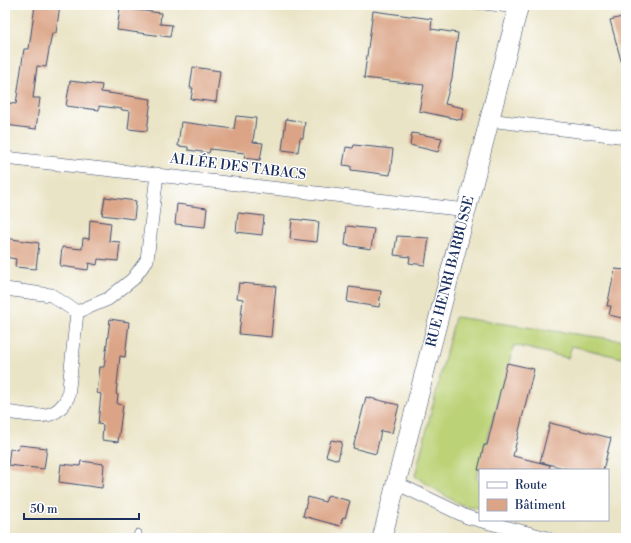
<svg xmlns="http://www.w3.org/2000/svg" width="631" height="543" font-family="'Libre Bodoni',serif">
<rect width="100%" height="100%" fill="#fff"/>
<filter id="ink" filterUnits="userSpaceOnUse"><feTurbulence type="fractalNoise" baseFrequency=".025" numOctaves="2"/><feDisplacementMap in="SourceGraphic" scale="8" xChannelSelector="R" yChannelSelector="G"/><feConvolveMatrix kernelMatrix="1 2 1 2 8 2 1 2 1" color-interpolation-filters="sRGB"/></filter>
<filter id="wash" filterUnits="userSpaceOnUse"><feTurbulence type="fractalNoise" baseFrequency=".012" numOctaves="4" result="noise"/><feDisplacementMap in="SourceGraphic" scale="16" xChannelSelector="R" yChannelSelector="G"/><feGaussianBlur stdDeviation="0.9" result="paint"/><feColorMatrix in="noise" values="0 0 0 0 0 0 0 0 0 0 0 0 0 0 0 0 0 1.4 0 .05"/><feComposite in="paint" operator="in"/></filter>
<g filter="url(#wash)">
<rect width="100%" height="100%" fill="#eae4c6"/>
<path fill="#bbd276" stroke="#6b806a" d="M 455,317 L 626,341 L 626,359 L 572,346 L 568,358 L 514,345 L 476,479 L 480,480 L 480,508 L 458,504 L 415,476 Z"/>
<g id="blocks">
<path fill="#dba486" d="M 35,5 L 60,5 L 56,33 L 52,33 L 46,67 L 37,66 L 33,98 L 40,98 L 36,129 L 6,125 L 9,103 L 16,104 L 24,49 L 29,49 Z
M 120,8 L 161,13 L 160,24 L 172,25 L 170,37 L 117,30 Z
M 373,11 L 432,19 L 431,29 L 458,33 L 452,78 L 445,104 L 464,108 L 461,120 L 419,111 L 424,85 L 364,78 Z
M 626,16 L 626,64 L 622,64 L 610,20 Z
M 193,67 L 220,71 L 216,102 L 191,99 L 193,88 L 190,88 Z
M 70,81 L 102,85 L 101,92 L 151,99 L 147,131 L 128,129 L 130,111 L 122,110 L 122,109 L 99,106 L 99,110 L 66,106 Z
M 236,116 L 256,118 L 253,142 L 263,143 L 260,160 L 244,158 L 245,153 L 210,149 L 209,153 L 188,150 L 188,147 L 178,146 L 181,122 L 234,129 Z
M 286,119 L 305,122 L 303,138 L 300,138 L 298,152 L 282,150 Z
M 412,133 L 442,138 L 438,152 L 410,145 Z
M 354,145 L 393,149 L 390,175 L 351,170 L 351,166 L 343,165 L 346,147 L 353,148 Z
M 105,197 L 136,201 L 134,219 L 102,215 Z
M 177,204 L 207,208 L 205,227 L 175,224 Z
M 238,213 L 264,216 L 262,235 L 236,232 Z
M 292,219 L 319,222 L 317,242 L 290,239 Z
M 90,220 L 111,223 L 109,241 L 120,242 L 118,261 L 98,259 L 97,265 L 89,263 L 88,270 L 60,266 L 62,247 L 82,249 L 83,238 L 89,239 Z
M 347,226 L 374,229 L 371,249 L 345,245 Z
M 397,236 L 429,238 L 425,265 L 409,263 L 410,257 L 394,255 Z
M 5,238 L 39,243 L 36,269 L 15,267 L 16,259 L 5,257 Z
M 615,269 L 626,270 L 626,319 L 609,315 L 611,306 L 607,306 Z
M 239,283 L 276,286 L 271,337 L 239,334 L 243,299 L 237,298 Z
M 349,287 L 381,291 L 379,307 L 347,302 Z
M 110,319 L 129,322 L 125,357 L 120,356 L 116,394 L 118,395 L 117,404 L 123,405 L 118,442 L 102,440 L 103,425 L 98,424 L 101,394 L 97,393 L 98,385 L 100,367 L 104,367 Z
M 507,363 L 534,369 L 513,456 L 550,465 L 549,470 L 478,470 L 484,445 L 487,445 Z
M 366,397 L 399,405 L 392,433 L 381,431 L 376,454 L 353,448 Z
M 550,423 L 611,438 L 603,470 L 571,470 L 540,462 Z
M 331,440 L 342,442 L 338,460 L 326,456 Z
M 19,445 L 47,448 L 44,469 L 8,465 L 10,449 L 18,450 Z
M 81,461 L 104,464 L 102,488 L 59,482 L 61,464 L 80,466 Z
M 328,495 L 350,501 L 345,518 L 343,517 L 340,526 L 303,516 L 308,497 L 325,502 Z"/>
</g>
</g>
<g filter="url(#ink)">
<use href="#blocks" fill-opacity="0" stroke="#3a4a6e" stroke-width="1"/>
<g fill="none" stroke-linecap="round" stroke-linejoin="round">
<g stroke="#3a4a6e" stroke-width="8">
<path id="service" d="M 475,5 L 517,10
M 136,538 L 138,533"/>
</g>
<g stroke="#3a4a6e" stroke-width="14">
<path id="minor" d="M 489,120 L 626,137
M 5,158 L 467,210
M 5,289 L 51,295 L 77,312
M 77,312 L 108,299 L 133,279 L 147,260 L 157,174
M 5,412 C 31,414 54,425 68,397 L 77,312
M 396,483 L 467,517 L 547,538"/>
</g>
<g stroke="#3a4a6e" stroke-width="20">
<g id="secondary">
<path id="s1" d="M 382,538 L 519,5"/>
</g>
</g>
<use href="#service" stroke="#fff" stroke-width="7"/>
<use href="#minor" stroke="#fff" stroke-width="13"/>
<use href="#secondary" stroke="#fff" stroke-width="19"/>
</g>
</g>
<g text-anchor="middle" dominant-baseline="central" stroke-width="3" stroke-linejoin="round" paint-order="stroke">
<g font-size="14" fill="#1b2f5e" stroke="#fff">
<text transform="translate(238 167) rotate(7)">ALLÉE DES TABACS</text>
<text stroke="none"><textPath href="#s1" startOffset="275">RUE HENRI BARBUSSE</textPath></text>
</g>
</g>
<rect width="631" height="543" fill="none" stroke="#fff" stroke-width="20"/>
<rect x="479" y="469" width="130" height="52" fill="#ffffff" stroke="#a4acbf"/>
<rect x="487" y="482" width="20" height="6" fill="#ffffff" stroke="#a4acbf"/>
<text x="515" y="489" font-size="12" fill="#1b2f5e">Route</text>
<rect x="487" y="499" width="20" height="12" fill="#dba486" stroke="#a4acbf"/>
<text x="515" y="509" font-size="12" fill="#1b2f5e">Bâtiment</text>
<path d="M24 513v6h115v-6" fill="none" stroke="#1b2f5e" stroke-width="2"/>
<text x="30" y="513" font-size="12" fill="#1b2f5e" stroke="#ffffff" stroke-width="3" paint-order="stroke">50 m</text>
</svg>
